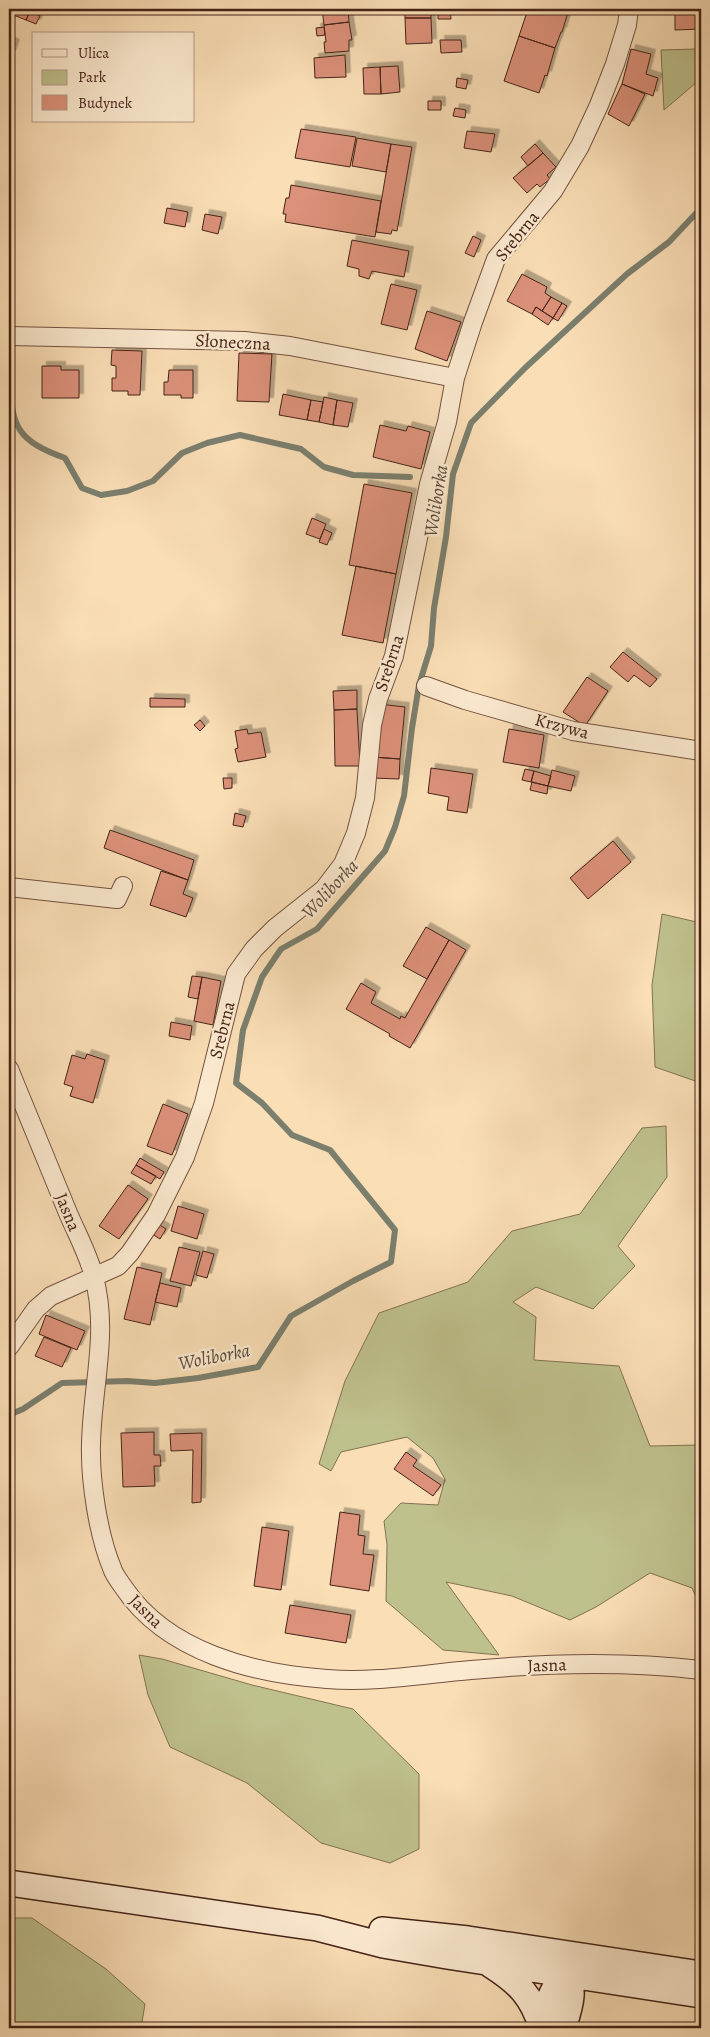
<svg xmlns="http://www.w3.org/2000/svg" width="710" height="2037" font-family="Alegreya,serif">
<defs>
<filter id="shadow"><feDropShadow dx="4.5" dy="-4.5" stdDeviation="0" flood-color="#0004"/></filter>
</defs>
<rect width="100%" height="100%" fill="#fadeb6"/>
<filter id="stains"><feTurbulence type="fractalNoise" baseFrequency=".004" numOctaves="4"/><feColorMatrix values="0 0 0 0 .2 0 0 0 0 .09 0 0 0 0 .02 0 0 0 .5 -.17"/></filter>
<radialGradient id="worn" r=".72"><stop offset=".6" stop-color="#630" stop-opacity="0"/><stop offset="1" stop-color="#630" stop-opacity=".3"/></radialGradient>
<path fill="#bfc18d" stroke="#827252" d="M 696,49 L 697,82 L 664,110 L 661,50 Z
M 662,914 L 701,923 L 701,1083 L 655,1067 L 652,985 Z
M 666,1126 L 667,1177 L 618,1246 L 635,1266 L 593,1309 L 536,1287 L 513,1302 L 536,1317 L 534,1360 L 619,1366 L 650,1446 L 701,1445 L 701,1608 L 692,1588 L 650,1573 L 596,1607 L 570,1620 L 512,1596 L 446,1582 L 499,1655 L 443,1650 L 386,1601 L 387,1545 L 384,1521 L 401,1503 L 438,1505 L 445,1479 L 433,1458 L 407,1437 L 341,1452 L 331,1471 L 319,1464 L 345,1381 L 379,1313 L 468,1282 L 512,1231 L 580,1214 L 642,1128 Z
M 139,1655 L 162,1659 L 252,1685 L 353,1709 L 419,1774 L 419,1849 L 390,1863 L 321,1843 L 247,1783 L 170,1747 L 148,1695 Z
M 9,1918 L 32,1918 L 106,1969 L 145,2004 L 141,2028 L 9,2028 Z"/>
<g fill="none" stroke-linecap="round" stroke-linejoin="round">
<path stroke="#7b7f6e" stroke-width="6" d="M 9,377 L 11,379 C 9,427 20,442 65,458 L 82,488 L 101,495 L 127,491 L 153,481 L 182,453 L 207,443 L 240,435 L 301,449 L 324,467 L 353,475 L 410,477
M 9,1415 L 23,1409 L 62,1383 L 127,1381 L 155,1383 L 198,1378 L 258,1367 L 291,1316 L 353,1281 L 391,1262 L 395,1230 L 330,1150 L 292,1135 L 262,1103 L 236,1083 L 243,1030 L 262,977 L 281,949 L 317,929 L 385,851 L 395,827 L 404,796 L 412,728 L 419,685 L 431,646 L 434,608 L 446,537 L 453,474 L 471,423 L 525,368 L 627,274 L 669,242 L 701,208"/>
</g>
<path fill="#dc917a" stroke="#442317" filter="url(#shadow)" d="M 13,9 L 23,9 L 30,11 L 26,20 L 11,14 Z
M 284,9 L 299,9 L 299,11 L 284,11 Z
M 322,9 L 348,9 L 349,22 L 324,25 Z
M 405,9 L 431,9 L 431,18 L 405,18 Z
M 438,9 L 450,9 L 451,19 L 438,19 Z
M 528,9 L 569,9 L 562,32 L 561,32 L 555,48 L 519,36 Z
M 675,9 L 701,9 L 701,29 L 675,30 Z
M 30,11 L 40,16 L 36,24 L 26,20 Z
M 405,18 L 431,18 L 432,43 L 406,44 Z
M 349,22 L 352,40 L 349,40 L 349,51 L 325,53 L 324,42 L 326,42 L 324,25 Z
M 324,27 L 325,35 L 317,36 L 316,28 Z
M 519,36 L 555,48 L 547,76 L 545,75 L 539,93 L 504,81 Z
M 440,40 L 461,40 L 462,52 L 441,53 Z
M 9,41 L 15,44 L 11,55 L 9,54 Z
M 631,49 L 651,54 L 646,74 L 658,78 L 653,96 L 622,84 Z
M 345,55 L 346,77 L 315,78 L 314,58 Z
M 398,66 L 400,92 L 381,94 L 380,67 Z
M 380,67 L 381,94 L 364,94 L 363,68 Z
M 457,78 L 468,80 L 466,89 L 456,87 Z
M 622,84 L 645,94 L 629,126 L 608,114 Z
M 428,101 L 441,101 L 441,110 L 428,110 Z
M 455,108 L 466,110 L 465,118 L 453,116 Z
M 301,129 L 356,137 L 350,167 L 295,158 Z
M 467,131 L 495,134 L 491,152 L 464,148 Z
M 357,138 L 391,144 L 386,172 L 352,166 Z
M 391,144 L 412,147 L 397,231 L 392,230 L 391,234 L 376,232 Z
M 535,144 L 543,153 L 528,166 L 521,157 Z
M 543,153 L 556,167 L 547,175 L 550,179 L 540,187 L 537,184 L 527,193 L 513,178 Z
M 291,185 L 381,201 L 375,237 L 285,222 L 286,214 L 283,214 L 286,198 L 289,198 Z
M 167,208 L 188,212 L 185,227 L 164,223 Z
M 205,214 L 222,217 L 218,234 L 202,230 Z
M 473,236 L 481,240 L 474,257 L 465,253 Z
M 352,240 L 409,251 L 404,277 L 372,271 L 369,279 L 359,276 L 359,269 L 347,266 Z
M 522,274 L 547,287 L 545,293 L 551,297 L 542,311 L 536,307 L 532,314 L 507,301 Z
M 391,284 L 417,290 L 407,330 L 381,324 Z
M 551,297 L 562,303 L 553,318 L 542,311 Z
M 562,303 L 567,306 L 558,321 L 553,318 Z
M 536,307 L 553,318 L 548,325 L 532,314 Z
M 427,311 L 461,322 L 447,361 L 415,349 Z
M 112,350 L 142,351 L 140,395 L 128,395 L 128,391 L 112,391 L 112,378 L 116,378 L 116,366 L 111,365 Z
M 239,353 L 272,354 L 269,402 L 237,401 Z
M 42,366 L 61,366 L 61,370 L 79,370 L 79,398 L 42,398 Z
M 169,370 L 193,370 L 193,398 L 181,398 L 181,395 L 164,395 L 164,382 L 168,382 Z
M 283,394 L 311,400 L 307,420 L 279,415 Z
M 324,397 L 337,400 L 333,425 L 319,422 Z
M 311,400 L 323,402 L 319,422 L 307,420 Z
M 337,400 L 353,403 L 348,427 L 333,425 Z
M 380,425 L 406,431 L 408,426 L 430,432 L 421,469 L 373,457 Z
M 364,484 L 412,493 L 396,574 L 349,565 Z
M 312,518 L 326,524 L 320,539 L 306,534 Z
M 324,529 L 332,533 L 327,545 L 319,542 Z
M 356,566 L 396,574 L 383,643 L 342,635 Z
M 623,652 L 657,679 L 650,687 L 634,675 L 628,682 L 610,667 Z
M 587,677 L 608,691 L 585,726 L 563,712 Z
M 357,690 L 357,709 L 334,710 L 333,691 Z
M 150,698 L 185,699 L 185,707 L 150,707 Z
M 379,704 L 405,707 L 400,759 L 373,757 Z
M 357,709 L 360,766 L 335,766 L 334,710 Z
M 200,720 L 205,726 L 200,731 L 194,725 Z
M 247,729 L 248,734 L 261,732 L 266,757 L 238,762 L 235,749 L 238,748 L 235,731 Z
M 509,729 L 544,735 L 539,768 L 503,762 Z
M 373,757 L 400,759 L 399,779 L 372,778 Z
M 431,768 L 473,774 L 467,813 L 447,810 L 449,797 L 428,793 Z
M 525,769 L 534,771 L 531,782 L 522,780 Z
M 552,770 L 575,776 L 571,791 L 548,786 Z
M 534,771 L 551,776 L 548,786 L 531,782 Z
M 223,778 L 232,778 L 232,788 L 224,789 Z
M 532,782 L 548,786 L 547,794 L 530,790 Z
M 235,813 L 246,816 L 243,827 L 233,825 Z
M 110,830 L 194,860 L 188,880 L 104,848 Z
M 613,841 L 631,862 L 588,899 L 570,878 Z
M 161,871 L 188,880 L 183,894 L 193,898 L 186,917 L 150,905 Z
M 426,927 L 449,940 L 427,979 L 403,966 Z
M 449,940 L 466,950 L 410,1048 L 389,1036 L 390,1034 L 346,1009 L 361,983 L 376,992 L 371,1003 L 400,1019 L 401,1016 L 405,1018 Z
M 192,976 L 202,977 L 198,999 L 188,997 Z
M 202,977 L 221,981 L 213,1025 L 194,1021 Z
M 171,1022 L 192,1026 L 190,1040 L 169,1036 Z
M 87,1054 L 105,1060 L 93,1103 L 70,1096 L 73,1087 L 64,1084 L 72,1055 L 85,1059 Z
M 163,1104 L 188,1114 L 172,1155 L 147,1146 Z
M 140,1158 L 164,1172 L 160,1179 L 136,1165 Z
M 136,1165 L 156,1176 L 151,1184 L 131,1173 Z
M 128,1185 L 148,1199 L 119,1239 L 99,1226 Z
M 178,1206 L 204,1214 L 197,1239 L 171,1231 Z
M 158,1224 L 166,1229 L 160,1239 L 152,1234 Z
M 179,1247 L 200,1252 L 191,1286 L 170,1281 Z
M 203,1251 L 214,1254 L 207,1278 L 196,1275 Z
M 137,1267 L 162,1273 L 150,1325 L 124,1319 Z
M 160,1283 L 181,1288 L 177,1307 L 155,1302 Z
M 46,1315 L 85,1331 L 77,1350 L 39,1334 Z
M 44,1337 L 71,1348 L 62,1367 L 35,1356 Z
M 154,1432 L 154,1455 L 160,1455 L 161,1466 L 154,1466 L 155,1486 L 123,1487 L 121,1433 Z
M 202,1433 L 201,1502 L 192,1503 L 193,1450 L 171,1451 L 170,1434 Z
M 406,1452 L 417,1460 L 413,1466 L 441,1485 L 433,1496 L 394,1469 Z
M 340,1512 L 360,1515 L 358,1535 L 365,1536 L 363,1554 L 374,1555 L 369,1591 L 330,1585 Z
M 262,1527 L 289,1531 L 281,1590 L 254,1586 Z
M 290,1605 L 351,1615 L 346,1643 L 285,1633 Z"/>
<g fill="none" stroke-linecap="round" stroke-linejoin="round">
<g stroke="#72523f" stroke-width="20">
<path id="street" d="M 9,336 L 245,341 L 290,346 L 455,378
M 426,686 L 465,700 L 573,731 L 701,751
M 9,887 L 117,899 L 123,886
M 9,1069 C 29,1117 48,1165 68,1213 C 77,1234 89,1256 94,1277 C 109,1333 92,1387 91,1444 C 90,1481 98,1534 112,1568 C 114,1575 120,1582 124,1588 C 167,1652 254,1674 327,1679 C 375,1683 423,1674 471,1670 C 547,1663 625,1661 701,1670
M 9,1347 L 36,1309 L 51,1296 L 118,1266 L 130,1253 L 156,1215 L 185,1157 L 204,1103 L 236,974 L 254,949 L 275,928 L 324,889 L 343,864 L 356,833 L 365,798 L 372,725 L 378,699 L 394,656 L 429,484 L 447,422 L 455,378 L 473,322 L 496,259 L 553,191 L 580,146 L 599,105 L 615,64 L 627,25 L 629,9"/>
</g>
<g stroke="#442317" stroke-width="28">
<path id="secondary" d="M 9,1883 L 317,1928 L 383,1945 L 447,1956 L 701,1995
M 382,1930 L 468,1939 L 701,1974
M 491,1965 C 519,1983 532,1996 542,2028
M 561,1968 C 578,1985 570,2007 563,2028
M 543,2028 C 545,2012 550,1992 561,1980 C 566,1975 573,1972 578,1969"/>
</g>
<use href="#street" stroke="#fcead0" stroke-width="18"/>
<use href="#secondary" stroke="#fcead0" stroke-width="25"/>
</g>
<g text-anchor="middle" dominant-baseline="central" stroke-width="5" stroke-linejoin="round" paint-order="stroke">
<g font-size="18" fill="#442317" stroke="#fcead0">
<text transform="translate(517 236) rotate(-51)">Srebrna</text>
<text transform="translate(233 342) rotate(3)">Słoneczna</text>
<text transform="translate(389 663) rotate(-72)">Srebrna</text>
<text transform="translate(562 726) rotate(15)">Krzywa</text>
<text transform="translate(222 1030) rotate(-76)">Srebrna</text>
<text transform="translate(68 1212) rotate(68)">Jasna</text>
<text transform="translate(146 1611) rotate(45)">Jasna</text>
<text transform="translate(547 1665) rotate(-2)">Jasna</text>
</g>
<g font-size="19" font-style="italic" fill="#5b4a3b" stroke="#fcead0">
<text transform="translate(436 501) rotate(-81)">Woliborka</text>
<text transform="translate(330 889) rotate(-47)">Woliborka</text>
<text transform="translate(214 1357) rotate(-11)">Woliborka</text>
</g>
</g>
<rect width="710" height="2037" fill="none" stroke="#fadeb6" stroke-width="30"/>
<rect x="10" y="10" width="690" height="2017" fill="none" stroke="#442317" stroke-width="2.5"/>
<rect x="15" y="15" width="680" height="2007" fill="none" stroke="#442317"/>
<rect x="32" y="32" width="162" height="90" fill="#fcead0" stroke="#b29a86"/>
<rect x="42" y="49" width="25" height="8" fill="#fcead0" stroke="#b29a86"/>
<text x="78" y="58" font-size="15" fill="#442317">Ulica</text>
<rect x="42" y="70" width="25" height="15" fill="#bfc18d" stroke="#b29a86"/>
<text x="78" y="82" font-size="15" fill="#442317">Park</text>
<rect x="42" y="95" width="25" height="15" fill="#dc917a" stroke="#b29a86"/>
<text x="78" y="108" font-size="15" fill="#442317">Budynek</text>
<rect width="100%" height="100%" filter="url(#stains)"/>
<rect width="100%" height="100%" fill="url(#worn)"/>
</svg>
